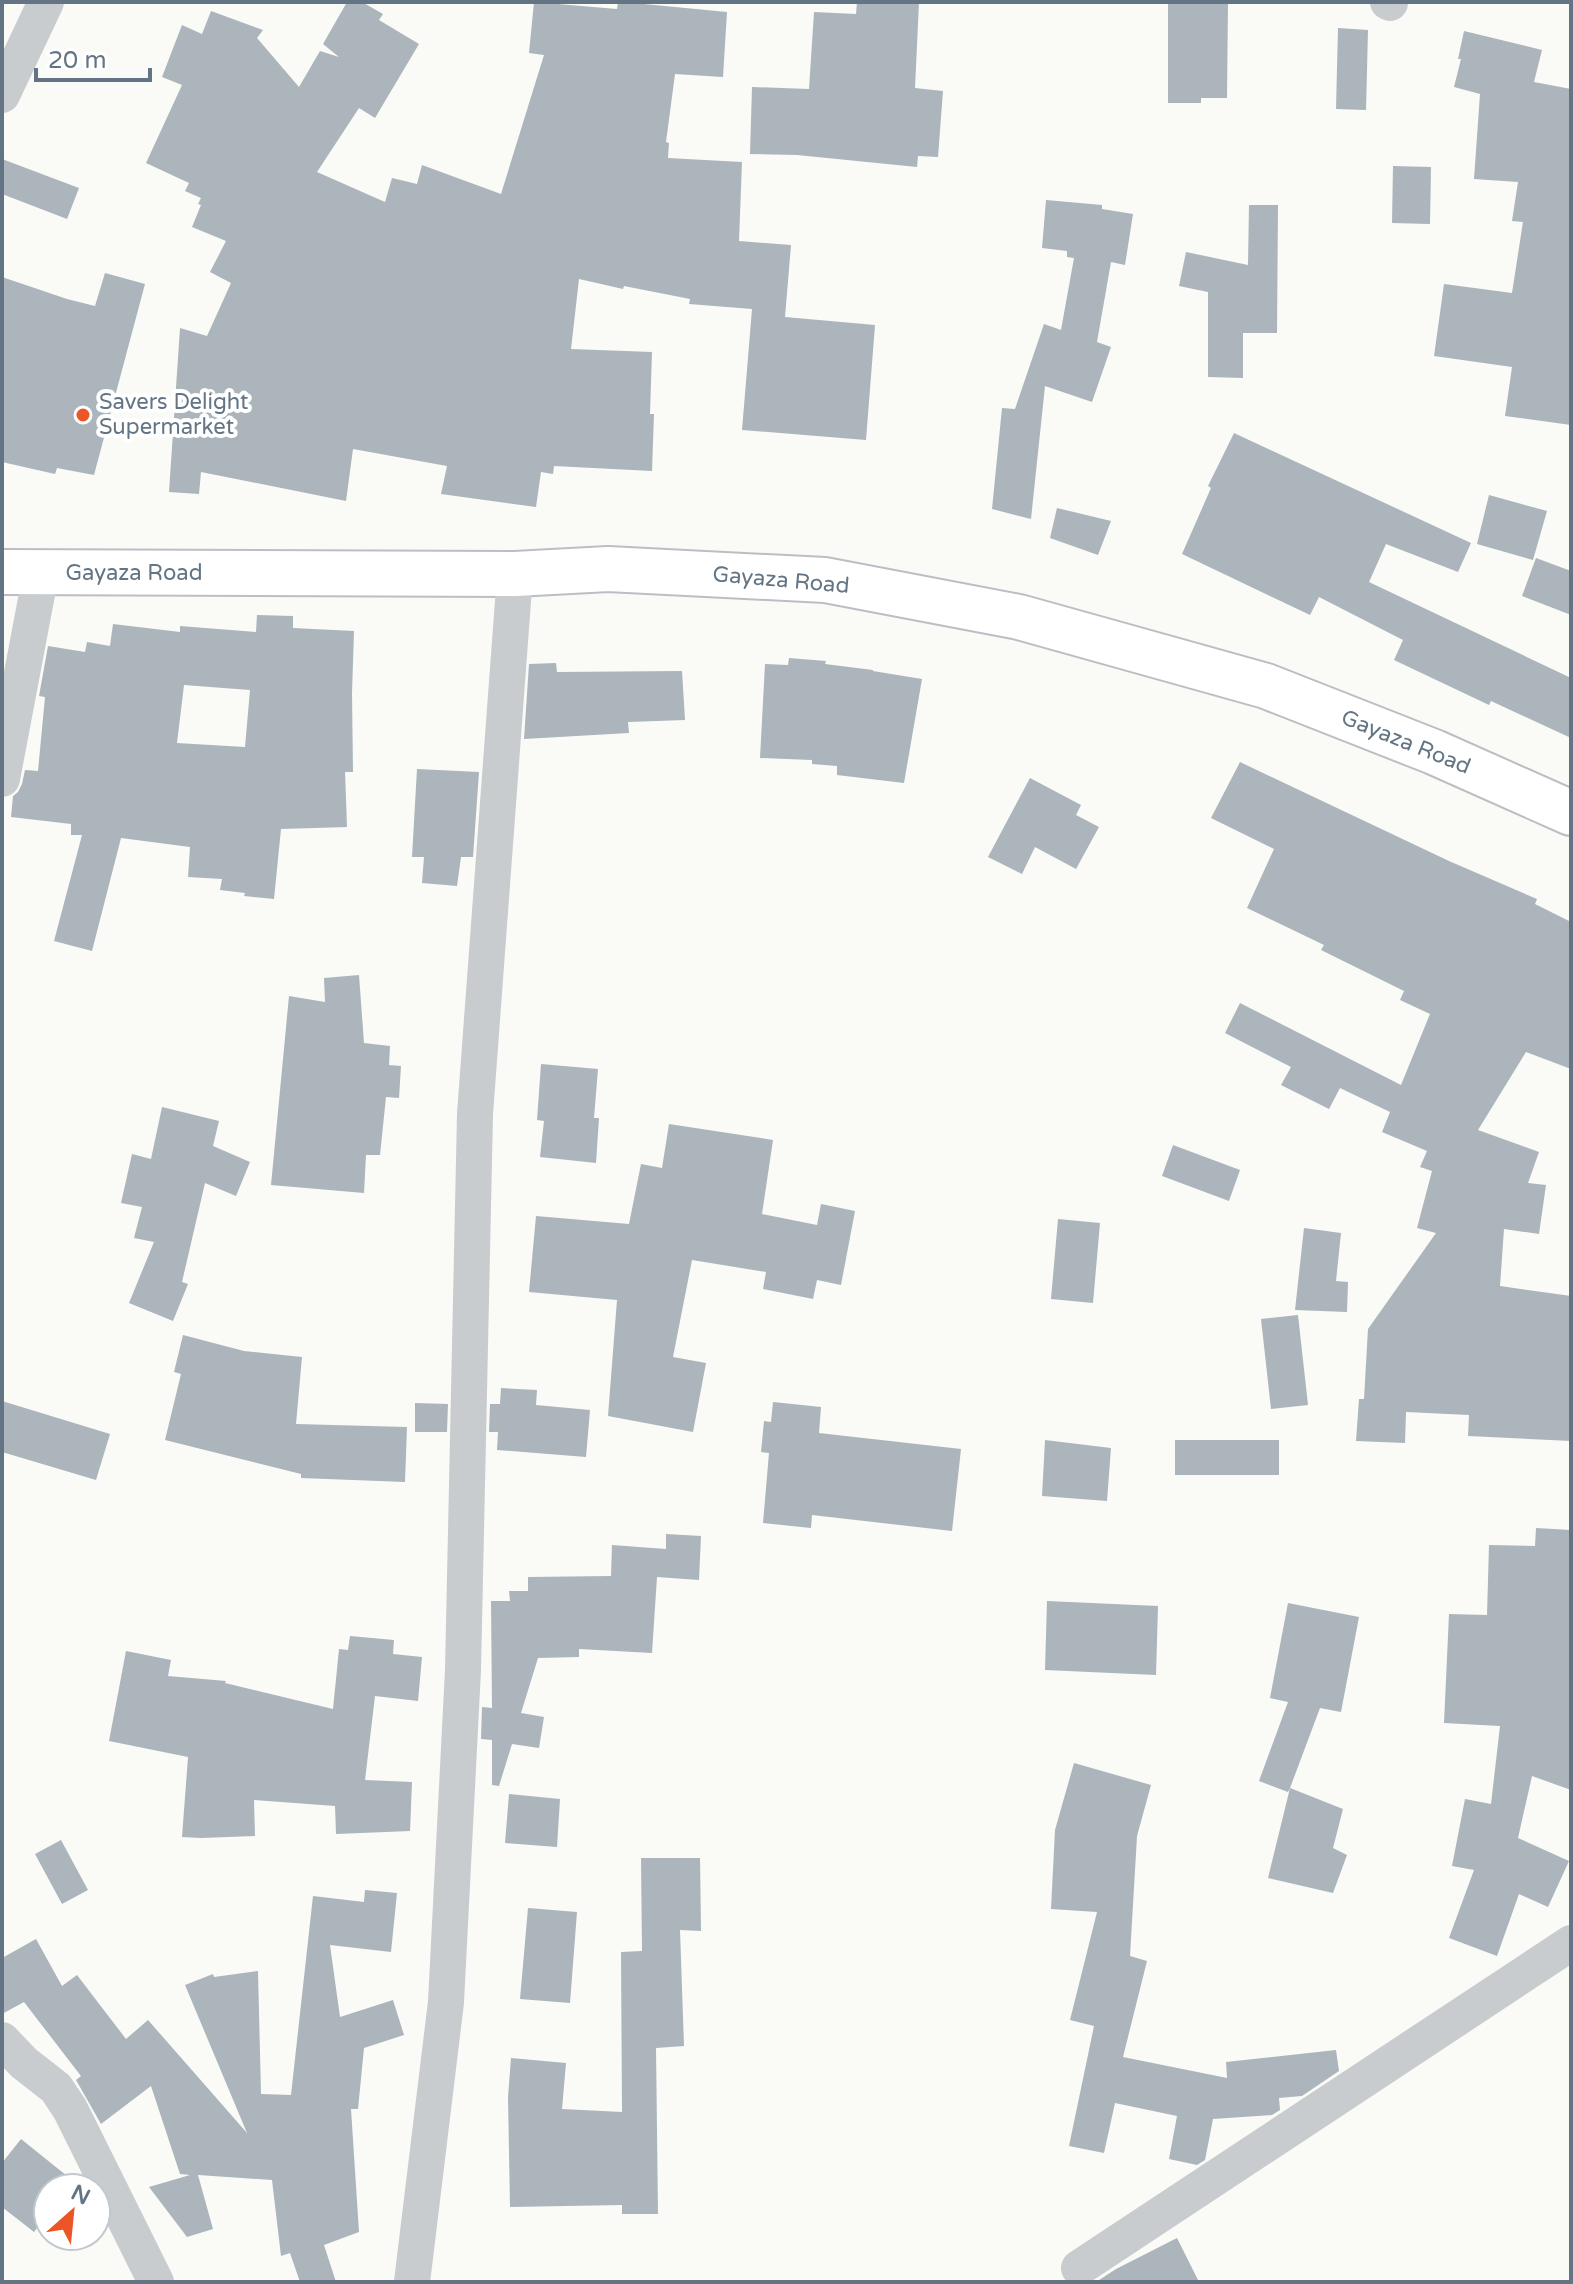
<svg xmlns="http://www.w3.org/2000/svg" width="1573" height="2284" font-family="'Varela Round',sans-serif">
<rect width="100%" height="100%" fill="#fafaf7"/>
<path fill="#abb5bb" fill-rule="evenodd" d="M 347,2 L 362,2 L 383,14 L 379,20 L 419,44 L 375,118 L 359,108 L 317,172 L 385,202 L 392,178 L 417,184 L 422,165 L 501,194 L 544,55 L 529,53 L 534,2 L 617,9 L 618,2 L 623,2 L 727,12 L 723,77 L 675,74 L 666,142 L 669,143 L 668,158 L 742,162 L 739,241 L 791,245 L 785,317 L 875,325 L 866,440 L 742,430 L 752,309 L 689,304 L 690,299 L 624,286 L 623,289 L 579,279 L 571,349 L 652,352 L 650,414 L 654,414 L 652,471 L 554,466 L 553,474 L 541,472 L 536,507 L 441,494 L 447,466 L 353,449 L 346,501 L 201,472 L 199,494 L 169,492 L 180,328 L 207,336 L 231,283 L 210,272 L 226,241 L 192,227 L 201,205 L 198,204 L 201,198 L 185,191 L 189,183 L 146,163 L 182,85 L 162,77 L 182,25 L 202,34 L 211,11 L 263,30 L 257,38 L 299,87 L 320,51 L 339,57 L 323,44 Z
M 857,2 L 919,2 L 915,88 L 943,91 L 938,157 L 918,156 L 917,167 L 797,155 L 750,154 L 752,87 L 809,89 L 814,12 L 856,14 Z
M 1168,2 L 1228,2 L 1227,98 L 1201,98 L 1201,103 L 1168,103 Z
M 1338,28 L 1368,30 L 1366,110 L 1336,109 Z
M 1464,31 L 1542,50 L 1534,82 L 1571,89 L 1571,425 L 1505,416 L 1512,367 L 1434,356 L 1444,284 L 1512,293 L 1523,222 L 1512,221 L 1518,182 L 1474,179 L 1480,94 L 1454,87 L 1461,59 L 1458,59 Z
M 2,159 L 79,188 L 67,219 L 2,194 Z
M 1393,166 L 1431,167 L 1430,224 L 1392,223 Z
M 1046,200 L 1102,205 L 1102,209 L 1133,214 L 1125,265 L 1111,262 L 1097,342 L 1111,347 L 1092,402 L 1045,386 L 1031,519 L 992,509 L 1002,408 L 1015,409 L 1044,324 L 1061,330 L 1074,258 L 1067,257 L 1067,251 L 1042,248 Z
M 1249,205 L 1278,205 L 1277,333 L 1243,333 L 1243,378 L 1208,377 L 1208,292 L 1179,286 L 1186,252 L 1248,265 Z
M 105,273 L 145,284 L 94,475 L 57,468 L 55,474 L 2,462 L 2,277 L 67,299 L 95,306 Z
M 1234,433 L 1471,543 L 1458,572 L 1386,544 L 1369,582 L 1571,678 L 1571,738 L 1491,701 L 1489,705 L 1394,660 L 1403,640 L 1319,597 L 1310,615 L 1182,554 L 1211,488 L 1208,486 Z
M 1489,495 L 1547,511 L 1533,560 L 1477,544 Z
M 1057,508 L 1111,521 L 1098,555 L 1050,538 Z
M 1536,558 L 1571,571 L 1571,615 L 1522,596 Z
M 257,615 L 293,616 L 293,628 L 354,631 L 352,693 L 353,772 L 345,772 L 347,827 L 281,829 L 274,899 L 244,896 L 245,893 L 220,890 L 222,879 L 188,877 L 190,847 L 121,838 L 92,951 L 54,941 L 82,835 L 71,835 L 71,824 L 11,817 L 13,796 L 18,792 L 22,784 L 25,770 L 38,771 L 45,697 L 39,696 L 48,646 L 85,652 L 87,642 L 110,646 L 113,624 L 180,632 L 180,626 L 256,632 ZM 184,685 L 250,690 L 245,747 L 177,743 Z
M 789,658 L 826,661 L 825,664 L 873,670 L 873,671 L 922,679 L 904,783 L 837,775 L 837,766 L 812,764 L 812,760 L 760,758 L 765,664 L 788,665 Z
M 556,663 L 557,672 L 682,671 L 685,720 L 628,722 L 629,733 L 524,739 L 529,664 Z
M 1240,762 L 1449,861 L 1537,899 L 1535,904 L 1571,922 L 1571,1069 L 1526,1052 L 1478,1130 L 1539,1152 L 1528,1183 L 1546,1185 L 1539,1234 L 1504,1229 L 1500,1286 L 1571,1296 L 1571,1441 L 1468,1436 L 1469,1415 L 1406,1412 L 1405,1443 L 1356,1441 L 1359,1399 L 1364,1399 L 1368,1329 L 1436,1233 L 1417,1228 L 1432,1171 L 1420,1167 L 1427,1151 L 1382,1132 L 1390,1112 L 1340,1088 L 1329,1109 L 1281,1085 L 1291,1067 L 1225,1033 L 1240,1003 L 1401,1085 L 1430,1014 L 1400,1000 L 1404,991 L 1321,950 L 1324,945 L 1247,908 L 1274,849 L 1211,818 Z
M 417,769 L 479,772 L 473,857 L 461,857 L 457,886 L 422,883 L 424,857 L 412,857 Z
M 1030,778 L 1081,805 L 1076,815 L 1099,827 L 1076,869 L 1035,847 L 1022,874 L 988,857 Z
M 359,975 L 364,1043 L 390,1046 L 389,1065 L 401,1066 L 399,1098 L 386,1097 L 380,1155 L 366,1155 L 364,1193 L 271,1185 L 289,996 L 325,1002 L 324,978 Z
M 541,1064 L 598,1069 L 594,1118 L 599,1118 L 596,1163 L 540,1157 L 544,1121 L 537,1120 Z
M 162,1107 L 219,1121 L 213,1146 L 250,1162 L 236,1196 L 205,1183 L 182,1282 L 188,1284 L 173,1321 L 129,1303 L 154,1242 L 134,1238 L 142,1207 L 121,1203 L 132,1154 L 151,1159 Z
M 669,1124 L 773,1140 L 762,1214 L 817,1225 L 821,1204 L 855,1211 L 841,1285 L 817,1280 L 813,1299 L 763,1289 L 766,1272 L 692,1260 L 673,1357 L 706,1363 L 693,1432 L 608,1416 L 617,1300 L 529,1292 L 536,1216 L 629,1224 L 641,1164 L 662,1168 Z
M 1173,1145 L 1240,1170 L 1229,1201 L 1162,1176 Z
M 1058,1219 L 1100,1223 L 1093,1303 L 1051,1299 Z
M 1304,1228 L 1341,1233 L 1336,1281 L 1348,1282 L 1347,1312 L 1295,1310 Z
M 1298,1315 L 1308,1405 L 1271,1409 L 1261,1319 Z
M 183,1335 L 244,1351 L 302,1357 L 296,1424 L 407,1427 L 405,1482 L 301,1478 L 301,1474 L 165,1440 L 181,1374 L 174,1372 Z
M 501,1388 L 537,1390 L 536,1405 L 590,1410 L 586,1457 L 497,1450 L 498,1432 L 489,1432 L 490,1404 L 500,1404 Z
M 2,1401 L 110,1434 L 96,1480 L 2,1452 Z
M 773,1402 L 821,1407 L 819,1433 L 961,1449 L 952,1531 L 812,1515 L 811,1528 L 763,1523 L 769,1453 L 761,1452 L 764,1421 L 771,1422 Z
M 415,1403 L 448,1404 L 447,1432 L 415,1432 Z
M 1045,1440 L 1111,1448 L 1107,1501 L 1042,1496 Z
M 1175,1440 L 1279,1440 L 1279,1475 L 1175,1475 Z
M 1536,1528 L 1571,1530 L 1571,1790 L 1532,1776 L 1518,1838 L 1569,1861 L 1548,1907 L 1519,1894 L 1497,1956 L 1449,1938 L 1474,1870 L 1452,1866 L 1465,1799 L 1491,1804 L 1500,1726 L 1444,1723 L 1449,1614 L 1487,1615 L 1489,1545 L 1535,1546 Z
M 666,1534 L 701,1536 L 699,1580 L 657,1577 L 652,1653 L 579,1649 L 579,1657 L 538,1658 L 521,1713 L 544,1717 L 539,1748 L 512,1744 L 499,1786 L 492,1785 L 492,1740 L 481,1739 L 482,1707 L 492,1708 L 491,1601 L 510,1601 L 509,1591 L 528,1591 L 528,1577 L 611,1576 L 612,1545 L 666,1549 Z
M 1047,1601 L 1158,1606 L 1156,1675 L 1045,1670 Z
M 1288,1603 L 1359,1617 L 1341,1712 L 1320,1708 L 1290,1788 L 1343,1809 L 1333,1848 L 1347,1855 L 1333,1893 L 1268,1878 L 1290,1788 L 1288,1792 L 1259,1781 L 1288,1702 L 1270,1698 Z
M 350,1636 L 394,1640 L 393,1654 L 422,1657 L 418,1701 L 375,1696 L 365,1780 L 412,1782 L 410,1831 L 336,1834 L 335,1806 L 254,1800 L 255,1836 L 201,1838 L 182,1837 L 188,1757 L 109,1741 L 126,1651 L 171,1660 L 168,1676 L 226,1681 L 225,1683 L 333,1709 L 339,1649 L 348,1650 Z
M 1074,1763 L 1151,1785 L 1137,1836 L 1130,1956 L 1147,1961 L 1123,2057 L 1227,2078 L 1226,2062 L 1336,2050 L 1339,2071 L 1302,2096 L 1279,2098 L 1280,2110 L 1272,2115 L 1213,2119 L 1205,2160 L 1197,2165 L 1169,2159 L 1177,2116 L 1115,2103 L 1104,2153 L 1069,2146 L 1094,2026 L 1070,2020 L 1097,1912 L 1051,1909 L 1055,1830 Z
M 509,1794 L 560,1799 L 557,1847 L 505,1843 Z
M 61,1840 L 88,1890 L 62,1904 L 35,1854 Z
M 641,1858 L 700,1858 L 701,1931 L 680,1930 L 684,2046 L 656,2048 L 658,2214 L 622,2214 L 622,2205 L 510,2207 L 508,2097 L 511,2058 L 566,2063 L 562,2109 L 622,2112 L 621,1952 L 642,1951 Z
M 365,1890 L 397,1893 L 391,1952 L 330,1945 L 340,2017 L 393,2000 L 404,2035 L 364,2048 L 358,2109 L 351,2109 L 359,2232 L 324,2245 L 336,2282 L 300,2282 L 290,2253 L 281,2256 L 272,2180 L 198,2175 L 213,2229 L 187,2237 L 149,2187 L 190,2175 L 180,2174 L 151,2086 L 101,2124 L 76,2080 L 81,2076 L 24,2002 L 2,2014 L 2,1958 L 36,1939 L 62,1986 L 77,1975 L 126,2039 L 148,2020 L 247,2133 L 185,1985 L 213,1974 L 214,1977 L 258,1971 L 261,2094 L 291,2095 L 313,1896 L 364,1902 Z
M 528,1908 L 577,1912 L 570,2003 L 520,1999 Z
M 21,2139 L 82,2188 L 48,2188 L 48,2214 L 34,2232 L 2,2207 L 2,2163 Z
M 1177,2238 L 1199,2282 L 1096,2282 L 1116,2269 Z"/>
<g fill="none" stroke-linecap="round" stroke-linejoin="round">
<g stroke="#bbbfc3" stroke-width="48">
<path id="primary" d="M 2,572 L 515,574 L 608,569 L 825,580 L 1019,617 L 1266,686 L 1434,752 L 1571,813"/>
</g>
<path stroke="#c8cccf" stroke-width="36" d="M 1388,2 L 1390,3
M 2,95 L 46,2
M 2,779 L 41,573
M 2,2040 L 24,2063 L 56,2088 L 70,2109 L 156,2282
M 1079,2268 L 1571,1943
M 412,2282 L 446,2002 L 463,1670 L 475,1114 L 515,574"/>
<use href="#primary" stroke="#fff" stroke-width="44"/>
</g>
<circle fill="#ec5525" stroke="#fff" stroke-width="3" cx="83" cy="415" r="8"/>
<g text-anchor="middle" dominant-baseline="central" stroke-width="8" stroke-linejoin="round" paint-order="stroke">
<g font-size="22" fill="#637584" stroke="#fff" text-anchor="start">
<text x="99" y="402">Savers Delight<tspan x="99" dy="25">Supermarket</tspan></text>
</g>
<g font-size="22" fill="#637584" stroke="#fff">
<text x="134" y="573">Gayaza Road</text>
<text transform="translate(781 580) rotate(5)">Gayaza Road</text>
<text transform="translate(1406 742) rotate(22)">Gayaza Road</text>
</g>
</g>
<rect width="1573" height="2284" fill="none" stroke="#637584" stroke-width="8"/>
<g transform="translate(72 2212) rotate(27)"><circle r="38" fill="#ffffff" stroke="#c1c8ce" stroke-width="2"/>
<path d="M0-6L14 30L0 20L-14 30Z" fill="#ec5525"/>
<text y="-12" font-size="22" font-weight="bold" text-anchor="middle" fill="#637584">N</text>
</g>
<path d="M36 68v12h114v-12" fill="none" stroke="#637584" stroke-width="4"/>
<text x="48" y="68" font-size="24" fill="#637584" stroke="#ffffff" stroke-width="6" paint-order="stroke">20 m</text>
</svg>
